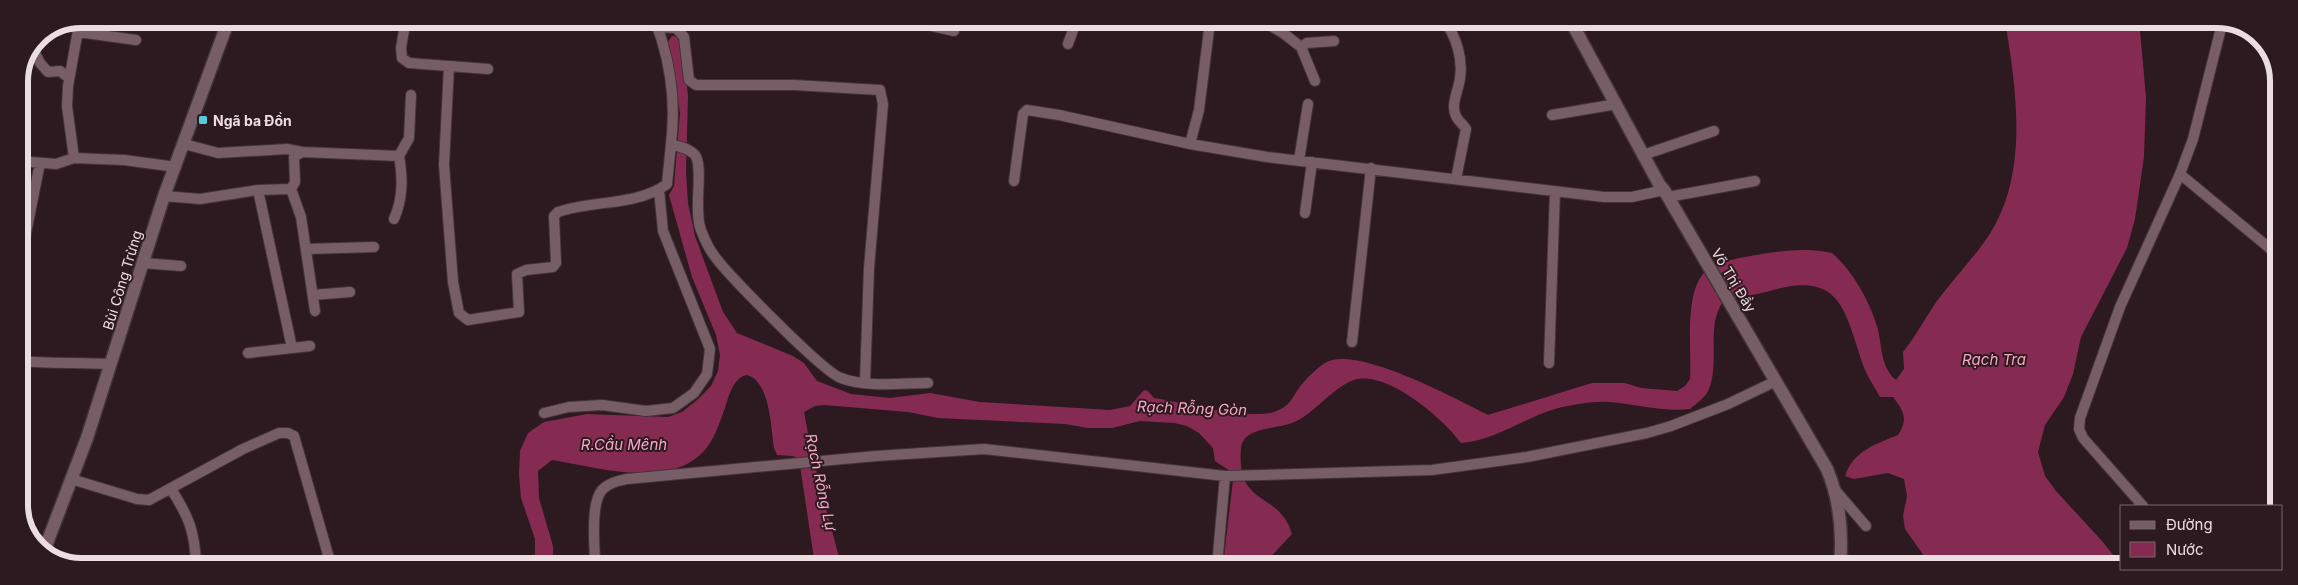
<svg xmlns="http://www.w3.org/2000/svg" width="2298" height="585" font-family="Inter,sans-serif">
<rect width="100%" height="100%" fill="#2d1920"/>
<path fill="#852b52" d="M 2005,20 L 2139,20 L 2146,97 L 2144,157 L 2135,219 L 2127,248 L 2081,337 L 2073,374 L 2064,397 L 2045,425 L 2038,452 L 2045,476 L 2056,491 L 2102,541 L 2122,566 L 1931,566 L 1905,529 L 1903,516 L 1907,496 L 1904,479 L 1888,473 L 1854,479 L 1845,476 C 1853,451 1876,444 1898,435 C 1909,419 1903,410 1893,397 L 1880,397 C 1875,388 1869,379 1865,370 C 1844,312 1844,268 1766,292 C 1751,296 1736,296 1722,303 C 1706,329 1720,361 1709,389 C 1706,397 1696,404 1690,409 C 1663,412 1636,404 1609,402 C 1593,401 1571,405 1555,409 C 1524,418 1494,441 1461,443 C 1444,419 1386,369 1354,380 C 1330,389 1315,414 1292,423 C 1277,429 1242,427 1241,449 C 1236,508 1279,490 1292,534 L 1262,566 L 1223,566 L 1233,480 L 1230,471 L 1215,461 L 1213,448 L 1199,433 L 1187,426 L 1174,423 L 1140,421 L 1112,428 L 1088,428 L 1065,424 L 938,418 L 908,412 L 824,405 L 815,406 L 804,412 L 812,454 L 841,565 L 815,565 L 799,459 L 793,456 L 777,455 L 774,448 C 771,429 770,379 746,375 C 733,379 729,395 725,408 C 720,421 716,435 708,446 C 674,492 598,467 552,460 L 538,471 L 539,498 L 553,546 L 553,565 L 530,565 L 535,554 L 535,539 L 521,498 L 519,475 L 520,451 L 528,433 L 544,422 L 587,414 L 668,417 L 682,412 L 697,400 L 711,386 L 718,371 L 720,355 L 716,335 L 692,277 L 669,195 L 674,186 L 680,113 L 668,42 L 672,36 L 677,37 L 684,54 L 688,96 L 686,172 L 688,203 L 695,236 L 723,312 L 737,333 L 793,356 L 804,363 L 817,381 L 851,394 L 890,398 L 930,393 L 980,402 L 1110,410 L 1130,406 L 1144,390 L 1148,391 L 1154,398 C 1185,403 1246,420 1274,412 C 1292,406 1292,396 1302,384 C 1309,376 1317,368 1325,363 C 1355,344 1458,400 1488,415 L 1592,383 L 1625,383 L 1641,388 L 1677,391 L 1685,386 L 1690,379 C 1692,351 1684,297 1703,274 C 1716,261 1739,258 1756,255 C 1781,251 1807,247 1832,253 C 1852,270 1869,300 1877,326 C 1882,343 1880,367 1896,380 L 1904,369 L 1903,352 C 1916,336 1925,318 1937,301 C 1954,278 1975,257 1991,232 C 2029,170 2016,88 2005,20 Z"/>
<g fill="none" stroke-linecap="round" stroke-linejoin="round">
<g stroke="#443439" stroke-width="12">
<path id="minor" d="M 406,19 L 401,48 L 402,58 L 409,63 L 488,69
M 655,19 C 656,27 660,33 662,41 C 672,74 675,110 671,144 C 679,147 689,148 695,155 C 704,166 693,211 701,230 C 704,238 708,247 713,254 C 725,272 823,372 841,378 C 867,388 901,383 928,383
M 901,19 L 954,31
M 1259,19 L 1283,33 L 1301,47 L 1307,43 L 1334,41
M 1444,20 C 1456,36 1463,58 1460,78 C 1459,89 1450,105 1456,116 C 1458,121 1463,124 1466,129 L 1456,179
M 656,27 L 676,28 L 684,37 L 689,80 L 696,85 L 794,85 L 880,90 L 883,104 L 869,268 L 865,382
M 676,28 L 687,22 L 736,22
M 78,32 L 136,40
M 1068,44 L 1077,19
M 1301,47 L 1315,81
M 32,50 L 34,51 L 40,63 L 48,72 L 60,71 L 69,78
M 449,66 L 444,165 L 453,282 L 459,313 L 468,320 L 519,312 L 517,274 L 526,270 L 553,267 L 556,263 L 554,216 L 558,212 C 592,200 638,206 667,184 L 671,144
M 1552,115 L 1617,104
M 184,144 L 218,153 L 287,149 L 302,152
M 1190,144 L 1199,110 L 1209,30 L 1214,19
M 1643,155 L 1714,131
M 399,156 L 409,138 L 411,95
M 74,158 L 67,106 L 68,86 L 80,19
M 1299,160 L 1308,104
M 19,161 L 56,164 L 74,158 L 124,160 L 176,167
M 2180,174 L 2279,256
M 1014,181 L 1023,114 L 1027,110 L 1059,115 L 1190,144 L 1267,157 L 1604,197 L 1632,197 L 1664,190
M 291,189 L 301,217 L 315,311
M 258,190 L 292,348
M 164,196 L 200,199 L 258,190 L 291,189 L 295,182 L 294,157 L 302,152 L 399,156 C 403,179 403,198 394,219
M 1668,197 L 1755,181
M 1305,213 L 1312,162
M 306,249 L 374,247
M 22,253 L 40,163
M 143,263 L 181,266
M 313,295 L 350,292
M 1352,342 L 1371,168
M 248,353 L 310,346
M 19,361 C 50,364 80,362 111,364
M 1549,363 L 1555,191
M 544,413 L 569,407 L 602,405 L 646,411 L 673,408 L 694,393 L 707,374 L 710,349 L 663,231 L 659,190
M 71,479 L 137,499 L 149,500 L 243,449 L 279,433 L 288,433 L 294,436 L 331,565
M 171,489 C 189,517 195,532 196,565
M 1836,491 L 1866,526
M 2143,506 L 2083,438 L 2079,429 L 2080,418 L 2120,307 L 2180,174 L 2193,139 L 2223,20
M 595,565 C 595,548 590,504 602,490 C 608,483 618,481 627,479 L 876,456 L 984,449 L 1225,476 L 1432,470 L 1527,457 L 1647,433 L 1671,426 L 1728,404 L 1776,381
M 1217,566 L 1225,476"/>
</g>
<g stroke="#443439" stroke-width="15">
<path id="tertiary" d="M 1566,20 L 1574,27 L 1659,184 L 1664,190 L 1827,469 C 1840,500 1843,532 1840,566
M 44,551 L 87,438 L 164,196 L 229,19"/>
</g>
<use href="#minor" stroke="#775e66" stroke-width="10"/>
<use href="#tertiary" stroke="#775e66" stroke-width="12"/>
</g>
<rect fill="#53cbda" stroke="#2d1920" stroke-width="2" x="198" y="115" width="10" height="10" rx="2.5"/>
<g text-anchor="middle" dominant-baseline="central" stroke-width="4" stroke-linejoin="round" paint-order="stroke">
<g font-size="14" font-weight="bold" fill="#ecdde1" stroke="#2d1920" text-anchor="start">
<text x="213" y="120">Ngã ba Đồn</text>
</g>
<g font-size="14" fill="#ecdde1" stroke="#2d1920">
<text transform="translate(122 280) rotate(-73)">Bùi Công Trừng</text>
<text transform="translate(1734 280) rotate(59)">Võ Thị Đầy</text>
</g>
<g font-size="15" font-style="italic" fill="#f5a9c3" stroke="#2d1920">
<text x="1994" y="359">Rạch Tra</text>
<text transform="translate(1192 408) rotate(2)">Rạch Rỗng Gòn</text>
<text x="624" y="444">R.Cầu Mênh</text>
<text transform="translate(821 482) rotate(78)">Rạch Rỗng Lự</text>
</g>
</g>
<path d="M0 0H2298V585H0ZM81 28H2217A53 53 0 0 1 2270 81V505A53 53 0 0 1 2217 558H81A53 53 0 0 1 28 505V81A53 53 0 0 1 81 28Z" fill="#2d1920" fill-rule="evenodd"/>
<path fill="none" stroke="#ecdde1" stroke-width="6" d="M81 28H2217A53 53 0 0 1 2270 81V505A53 53 0 0 1 2217 558H81A53 53 0 0 1 28 505V81A53 53 0 0 1 81 28Z"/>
<rect x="2120" y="505" width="162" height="65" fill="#2d1920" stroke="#79676d"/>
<rect x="2130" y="521" width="25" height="8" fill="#775e66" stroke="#79676d"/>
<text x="2166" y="530" font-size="15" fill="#ecdde1">Đường</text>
<rect x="2130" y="542" width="25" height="15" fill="#852b52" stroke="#79676d"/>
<text x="2166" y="555" font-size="15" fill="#ecdde1">Nước</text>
</svg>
